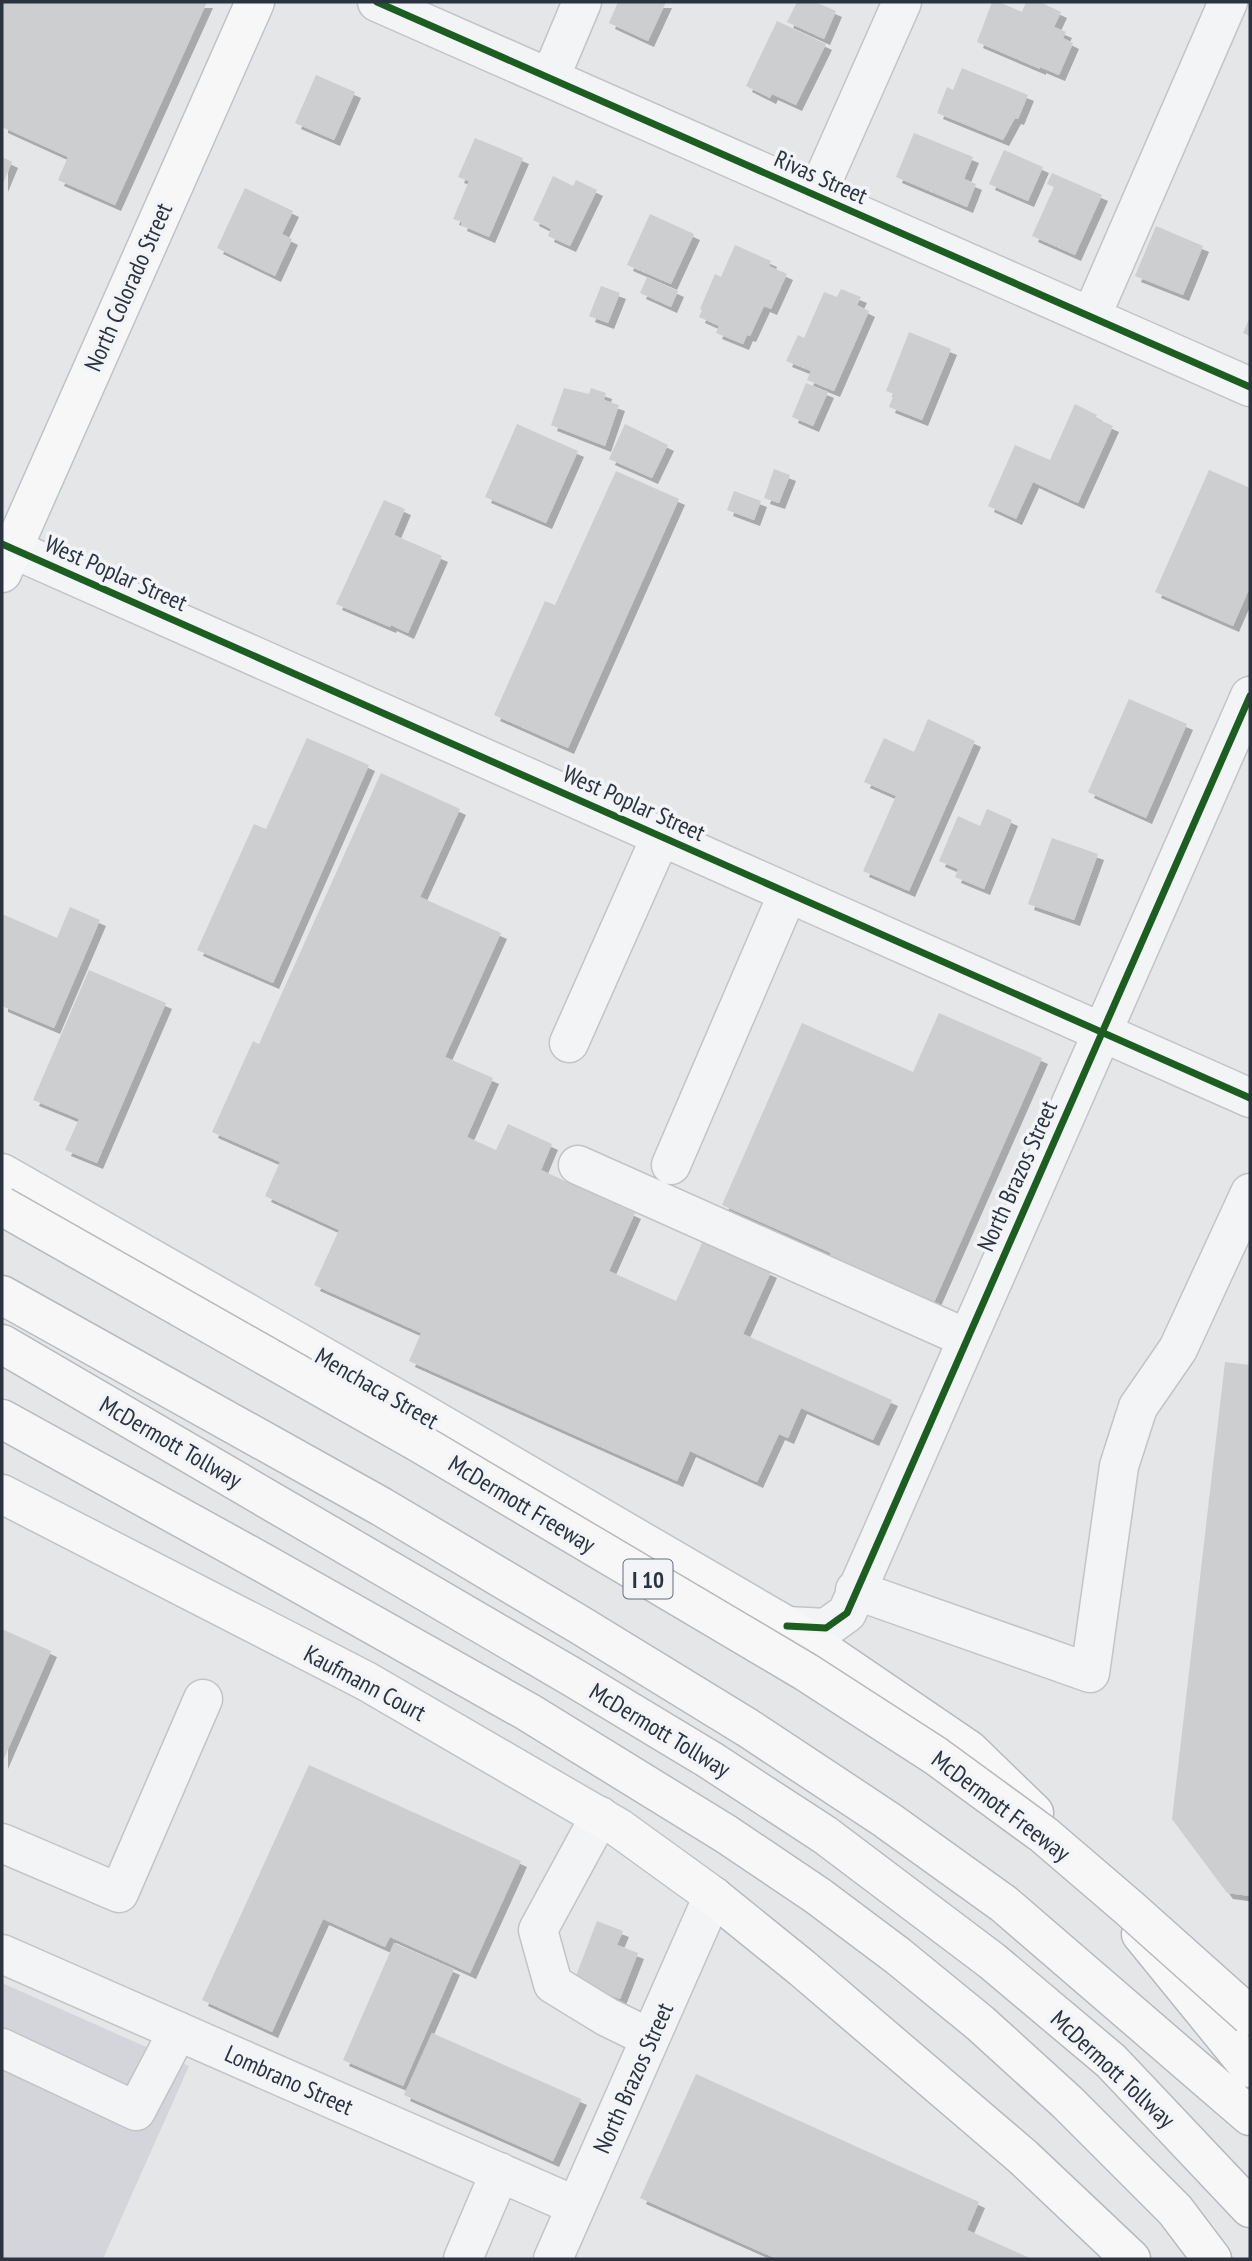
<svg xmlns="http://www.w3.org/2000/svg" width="1252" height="2261" font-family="'PT Sans Narrow',sans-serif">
<defs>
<filter id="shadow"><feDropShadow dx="6" dy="6" stdDeviation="0" flood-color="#0004"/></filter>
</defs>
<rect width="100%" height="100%" fill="#e4e6e8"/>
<path fill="#d3d5db" d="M 2,1983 L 189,2066 L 103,2259 L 2,2259 Z"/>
<path fill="#ccced0" filter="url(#shadow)" d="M 2,2 L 207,2 L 115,205 L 58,180 L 68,157 L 2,127 Z
M 618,2 L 666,2 L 648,41 L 609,23 Z
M 797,2 L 815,2 L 836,11 L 824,39 L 787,22 Z
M 992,2 L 999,2 L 1022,12 L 1026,2 L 1040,2 L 1061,12 L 1054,27 L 1066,32 L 1063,38 L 1073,43 L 1059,75 L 1040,67 L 1040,69 L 977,42 Z
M 777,21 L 826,44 L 796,105 L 772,94 L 770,98 L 746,86 Z
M 962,68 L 1028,95 L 1018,119 L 1015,118 L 1003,140 L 937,113 L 947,87 L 953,90 Z
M 316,75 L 355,92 L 334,140 L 295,123 Z
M 914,133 L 973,157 L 964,179 L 976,184 L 967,207 L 896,177 Z
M 475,138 L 523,158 L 489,237 L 461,225 L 462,222 L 453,219 L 469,181 L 458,177 Z
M 1004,150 L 1043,167 L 1028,201 L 989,184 Z
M 2,157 L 12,162 L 2,186 Z
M 1052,173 L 1102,195 L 1075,255 L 1032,236 L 1054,187 L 1047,184 Z
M 553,176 L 573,186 L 576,180 L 597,190 L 570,246 L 548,236 L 551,229 L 533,220 Z
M 245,188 L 293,211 L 282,234 L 292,239 L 275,276 L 217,248 Z
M 650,214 L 694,234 L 671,284 L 627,265 Z
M 1156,226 L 1203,246 L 1183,295 L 1135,276 Z
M 735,245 L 771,261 L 769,266 L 787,274 L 771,309 L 764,306 L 750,336 L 747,335 L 743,344 L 716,333 L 719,326 L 699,317 L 702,310 L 700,309 L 715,274 L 721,277 Z
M 647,277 L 678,291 L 671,307 L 640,293 Z
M 601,286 L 620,293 L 608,323 L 589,316 Z
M 841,289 L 861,297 L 857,305 L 869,311 L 834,391 L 807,380 L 811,371 L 786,361 L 798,335 L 804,338 L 824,292 L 837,297 Z
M 1250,317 L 1250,336 L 1243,333 Z
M 909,332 L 951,349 L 922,420 L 889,407 L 894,394 L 886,391 Z
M 806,383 L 828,392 L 813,426 L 792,417 Z
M 564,388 L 589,394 L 591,388 L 606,393 L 604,400 L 619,405 L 605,446 L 551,425 Z
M 1075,404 L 1097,415 L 1095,418 L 1113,426 L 1078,503 L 1033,482 L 1016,519 L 988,506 L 1015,445 L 1050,460 Z
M 517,424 L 578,451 L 546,523 L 485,497 Z
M 625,424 L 668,445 L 652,478 L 609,459 Z
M 774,469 L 790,475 L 779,503 L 764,498 Z
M 1209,470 L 1250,488 L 1250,587 L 1233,626 L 1155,592 Z
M 616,471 L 679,499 L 568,748 L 494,715 L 545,601 L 555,605 Z
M 734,491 L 761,501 L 754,520 L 727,510 Z
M 384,500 L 405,509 L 394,535 L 442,556 L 408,633 L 391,625 L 390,627 L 336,604 Z
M 1129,699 L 1187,724 L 1146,818 L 1088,792 Z
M 928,719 L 975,741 L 909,891 L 863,871 L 896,796 L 864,782 L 884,738 L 914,752 Z
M 307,738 L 369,765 L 273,983 L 197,950 L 254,824 L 266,829 Z
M 381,773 L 460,809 L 420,897 L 501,933 L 445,1057 L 493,1078 L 467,1137 L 496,1150 L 508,1124 L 552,1144 L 541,1170 L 635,1213 L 609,1271 L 676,1301 L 703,1241 L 771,1272 L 743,1334 L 892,1400 L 873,1440 L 801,1408 L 788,1438 L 779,1434 L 757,1482 L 690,1451 L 677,1481 L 409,1361 L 421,1333 L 314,1285 L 339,1230 L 265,1196 L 280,1162 L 212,1132 L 253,1041 L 259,1044 Z
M 987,809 L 1012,820 L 984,889 L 955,877 L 958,869 L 939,861 L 958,816 L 980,826 Z
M 1052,838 L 1098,854 L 1074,920 L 1028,904 Z
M 70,907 L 100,920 L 54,1028 L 2,1006 L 2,914 L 57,938 Z
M 89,970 L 166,1003 L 97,1163 L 65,1150 L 79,1119 L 33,1100 Z
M 939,1013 L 1042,1058 L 932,1307 L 828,1261 L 831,1253 L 722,1205 L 802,1023 L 913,1072 Z
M 1225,1362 L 1250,1365 L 1250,1896 L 1227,1893 L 1172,1819 Z
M 2,1629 L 51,1651 L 2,1763 Z
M 309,1765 L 521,1861 L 470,1973 L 390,1937 L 385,1947 L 323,1919 L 272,2032 L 202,2000 Z
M 597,1921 L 623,1931 L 617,1945 L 638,1953 L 620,1999 L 574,1981 Z
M 394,1943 L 454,1969 L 403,2086 L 343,2060 Z
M 432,2033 L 581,2099 L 553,2161 L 404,2095 Z
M 696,2074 L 979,2202 L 967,2230 L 1032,2259 L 777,2259 L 640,2198 Z"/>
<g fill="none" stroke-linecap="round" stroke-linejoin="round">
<g stroke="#c2c4c6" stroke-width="41">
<path id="minor" d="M 377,2 L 1250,387
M 550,78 L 582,2
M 816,196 L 902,2
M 1091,317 L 1228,2
M 2,544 L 1250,1098
M 569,1043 L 661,836
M 578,1165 L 966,1338
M 671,1165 L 788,893
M 855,1590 L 1090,1673 L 1119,1466 L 1138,1407 L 1178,1349 L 1250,1193
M 787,1626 L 826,1628 L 847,1613 L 1250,696
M 600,1816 L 538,1930 L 553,1984 L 607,2017 L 650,2038
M 2,1843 L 119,1893 L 203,1699
M 2,1954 L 576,2206
M 2,2048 L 136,2111 L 178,2031
M 463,2259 L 500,2172
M 553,2259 L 713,1896"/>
</g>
<g stroke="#c0c3c6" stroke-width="41">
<path id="major" d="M 2,573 L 255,2
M 2,1173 L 422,1413 L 787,1626
M 2,1494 L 366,1681 L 619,1828 L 713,1896"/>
</g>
<g stroke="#b7b9bd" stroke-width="41">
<path id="highway" d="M 2,1295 L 382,1507 L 580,1625 L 748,1728 L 887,1820 L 1004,1904 L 1250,2116
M 2,1344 L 574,1678 L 710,1760 L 825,1835 L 992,1961 L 1111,2061 L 1250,2208
M 2,1419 L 249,1555 L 528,1712 L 726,1834 L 818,1896 L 898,1956 L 980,2023 L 1067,2102 L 1175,2210 L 1212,2259
M 787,1626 L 969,1750 L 1034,1813
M 713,1896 L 802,1968 L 1023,2157 L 1131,2259
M 1141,1934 L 1250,2068"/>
</g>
<use href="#minor" stroke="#f3f4f5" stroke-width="38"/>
<use href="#major" stroke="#f7f7f7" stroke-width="38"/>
<use href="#highway" stroke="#f7f7f7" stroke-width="38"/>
<g stroke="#b7b9bd" stroke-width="41" stroke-linecap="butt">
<path id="highway-bridge" d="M 2,1206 L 421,1444 L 806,1672 L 936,1756 L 1044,1835 L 1128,1907 L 1250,2016"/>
</g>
<use href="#highway-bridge" stroke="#f7f7f7" stroke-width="38"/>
<g stroke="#f2f4f7" stroke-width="11">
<path id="cycleway" d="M 377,2 L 1250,387
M 2,544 L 1250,1098
M 787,1626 L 826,1628 L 847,1613 L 1250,696"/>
</g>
<use href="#cycleway" stroke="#1b5e20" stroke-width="7"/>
</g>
<g text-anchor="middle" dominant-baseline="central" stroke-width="7" stroke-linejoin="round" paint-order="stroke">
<rect fill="#f2f4f7" stroke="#676d78" stroke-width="2" x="623.5" y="1559.5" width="49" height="39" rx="5"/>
<g font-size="23" font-weight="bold" fill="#2b3341">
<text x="648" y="1579">I 10</text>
</g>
<g font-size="24" fill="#2b3341" stroke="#f2f4f7">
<text transform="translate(821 177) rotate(24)">Rivas Street</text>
<text transform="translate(128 287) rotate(-66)">North Colorado Street</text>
<text transform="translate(116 573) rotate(24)">West Poplar Street</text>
<text transform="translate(634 803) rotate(24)">West Poplar Street</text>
<text transform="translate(1017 1176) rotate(-66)">North Brazos Street</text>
<text transform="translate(377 1388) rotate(30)">Menchaca Street</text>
<text transform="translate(171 1442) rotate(30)">McDermott Tollway</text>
<text transform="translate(522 1504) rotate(31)">McDermott Freeway</text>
<text transform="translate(365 1683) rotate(28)">Kaufmann Court</text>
<text transform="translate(660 1730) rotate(31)">McDermott Tollway</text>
<text transform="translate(1001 1806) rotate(37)">McDermott Freeway</text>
<text transform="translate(1113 2069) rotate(43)">McDermott Tollway</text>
<text transform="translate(633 2078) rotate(-66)">North Brazos Street</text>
<text transform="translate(289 2080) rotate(24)">Lombrano Street</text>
</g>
</g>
<rect width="1252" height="2261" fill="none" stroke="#2b3341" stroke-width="7"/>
</svg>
